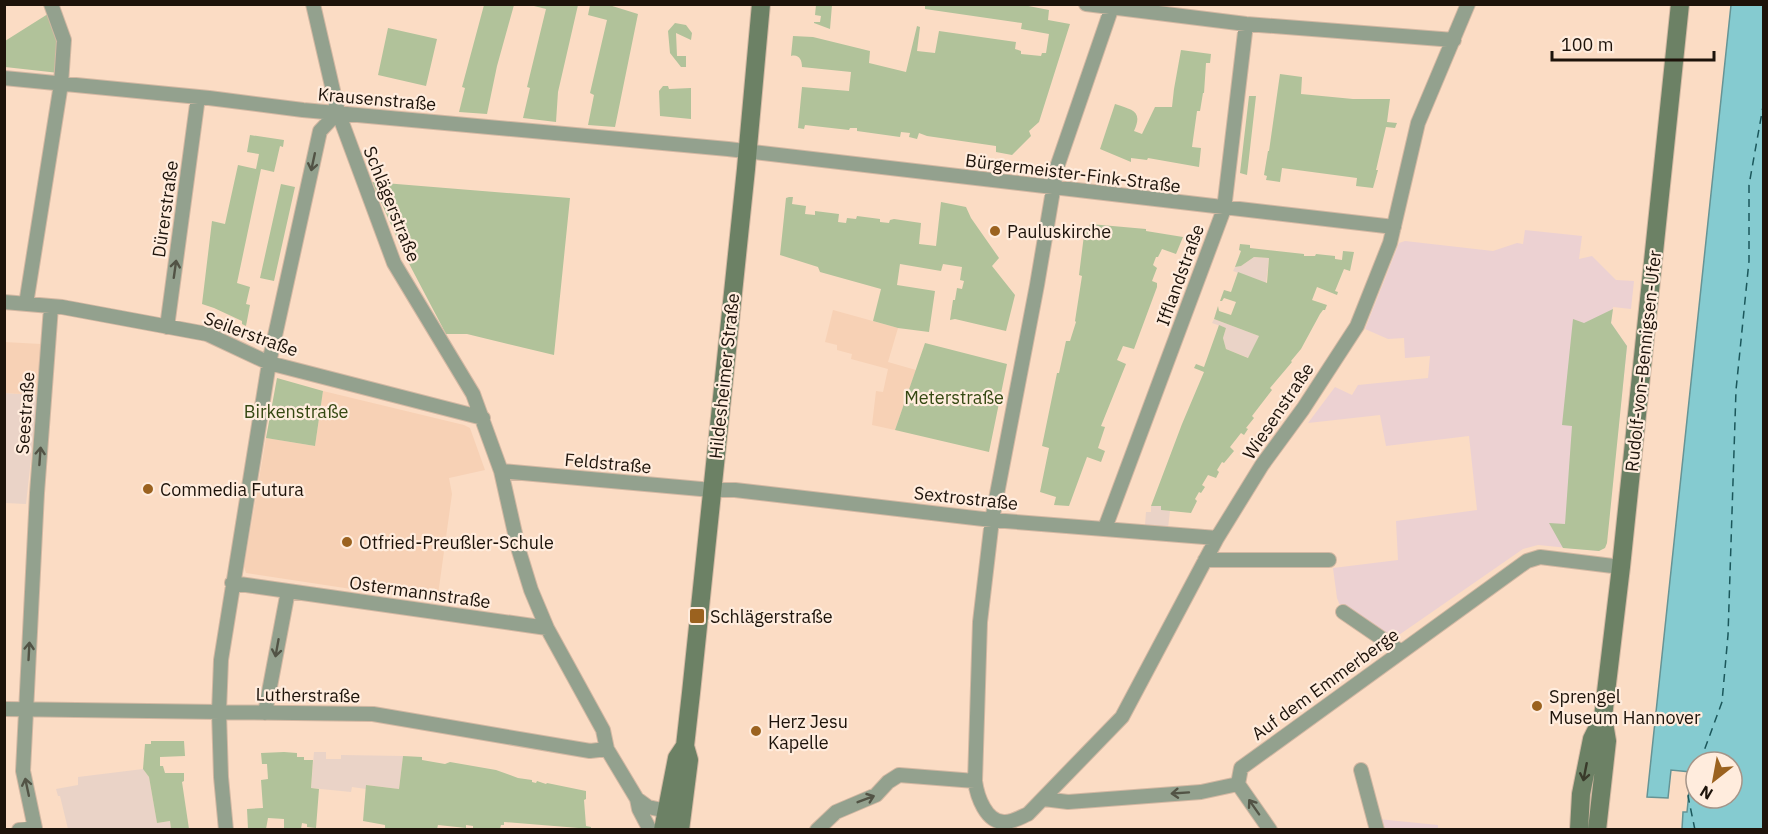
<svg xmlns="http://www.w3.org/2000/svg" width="1768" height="834" font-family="'IBM Plex Sans',sans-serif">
<rect width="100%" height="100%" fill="#fbdcc4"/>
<path fill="#ecd1d2" d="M 1525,230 L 1582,236 L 1579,259 L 1592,256 L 1616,280 L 1634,281 L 1631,309 L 1613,307 L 1611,323 L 1627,346 L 1606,545 L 1599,551 L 1538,545 L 1523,549 L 1396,637 L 1391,638 L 1341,608 L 1337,598 L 1333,568 L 1398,560 L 1396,521 L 1477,510 L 1469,436 L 1386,446 L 1380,415 L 1308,423 L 1335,387 L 1352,395 L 1358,385 L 1428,378 L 1430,356 L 1405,358 L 1404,338 L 1388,339 L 1365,329 L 1399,243 L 1405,241 L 1493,251 L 1517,243 L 1523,244 Z
M 1378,819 L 1438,825 L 1438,829 L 1381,829 Z"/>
<path fill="#ead3c7" d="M 1254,257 L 1269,258 L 1266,283 L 1233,271 L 1235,267 L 1241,266 Z
M 1214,319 L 1259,336 L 1249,358 L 1226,349 L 1223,338 L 1226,328 L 1212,323 Z
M 4,393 L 38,395 L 26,504 L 5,503 Z
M 1151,506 L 1162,506 L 1162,510 L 1170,511 L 1168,528 L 1145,525 L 1146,512 L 1151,512 Z
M 314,752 L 326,752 L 326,759 L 341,759 L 341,755 L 403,756 L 399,789 L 367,785 L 366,789 L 352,787 L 351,792 L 311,788 Z
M 143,769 L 149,777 L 157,823 L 170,821 L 171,829 L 68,829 L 60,796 L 58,796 L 56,789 L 78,785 L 78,777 Z"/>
<path fill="#f7d1b5" d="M 833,310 L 898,328 L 888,362 L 916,370 L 895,430 L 872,425 L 876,391 L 883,392 L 888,369 L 851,359 L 852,354 L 837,350 L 837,345 L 825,342 Z
M 4,342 L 41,344 L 38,395 L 5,393 Z
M 323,391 L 464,425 L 470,428 L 485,470 L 449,478 L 452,494 L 437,602 L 246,573 L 244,567 L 266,438 L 315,446 Z"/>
<path fill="#b1c29a" d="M 484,5 L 514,5 L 497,66 L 487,114 L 459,112 L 465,88 L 462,87 Z
M 530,5 L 578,5 L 558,92 L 556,122 L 523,118 L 530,88 L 527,87 L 546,9 Z
M 590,5 L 609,5 L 638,14 L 615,127 L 588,125 L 594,95 L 590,93 L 607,20 L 588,15 Z
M 816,5 L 832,5 L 830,29 L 814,23 L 814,22 L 820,22 L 821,16 L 815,15 Z
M 925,5 L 1018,4 L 1049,10 L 1048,20 L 1070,24 L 1039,122 L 1029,131 L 1031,136 L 1012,155 L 996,152 L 996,146 L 927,136 L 919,133 L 917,139 L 909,137 L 910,133 L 901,132 L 900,137 L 857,131 L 857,128 L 850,128 L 849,130 L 805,125 L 804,129 L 798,128 L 802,87 L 849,91 L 851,72 L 802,67 C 802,60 799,54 791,56 L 793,36 L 813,37 L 870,51 L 869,63 L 906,72 L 917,26 L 920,27 L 917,51 L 935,53 L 939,31 L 1016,42 L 1015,49 L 1021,51 L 1021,54 L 1041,56 L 1042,53 L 1046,53 L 1049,34 L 1021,29 L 1022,23 L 925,9 Z
M 51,12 L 61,41 L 59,73 L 5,67 L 5,41 Z
M 675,23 L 686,25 L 692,33 L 691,40 L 676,33 L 677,56 L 686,56 L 686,67 L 681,67 L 670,53 L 668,31 Z
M 388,28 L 437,39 L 426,86 L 378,75 Z
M 1181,50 L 1211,54 L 1210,63 L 1206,63 L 1204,93 L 1203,93 L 1200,111 L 1197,111 L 1192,147 L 1201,148 L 1199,167 L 1148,158 L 1147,160 L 1131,158 L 1131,162 L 1100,149 L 1115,104 C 1133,110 1143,111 1134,131 L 1142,134 L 1155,107 L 1172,107 L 1174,89 Z
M 1280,74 L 1302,77 L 1301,94 L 1353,99 L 1390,99 L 1387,122 L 1397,123 L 1395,128 L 1386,127 L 1376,170 L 1378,170 L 1373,188 L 1356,186 L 1357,178 L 1282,168 L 1280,182 L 1266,180 L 1267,176 L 1264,175 L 1268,151 L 1269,151 Z
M 663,86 L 668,86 L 669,89 L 691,88 L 691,119 L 660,116 L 659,91 Z
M 1249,96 L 1256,96 L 1247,175 L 1240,173 Z
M 250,135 L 284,140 L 283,147 L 280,146 L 274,172 L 261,169 L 237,283 L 250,287 L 246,304 L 250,305 L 246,326 L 242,324 L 242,321 L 214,308 L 202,304 L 212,221 L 225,224 L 238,165 L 256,169 L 259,154 L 247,152 Z
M 372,182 L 570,198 L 554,355 L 467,334 L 446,334 L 405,256 Z
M 281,184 L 295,187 L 274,281 L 260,278 Z
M 789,197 L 793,197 L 792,204 L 806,206 L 805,214 L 815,215 L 815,211 L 839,214 L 838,222 L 846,223 L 847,218 L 856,219 L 857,216 L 880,219 L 880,222 L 889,223 L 890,220 L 894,219 L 921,223 L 919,244 L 936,246 L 941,202 L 966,207 L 971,218 L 999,258 L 992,266 L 1015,295 L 1006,331 L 955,319 L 950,320 L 953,300 L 955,300 L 957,288 L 962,289 L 964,281 L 960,280 L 962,267 L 943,264 L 941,271 L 900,264 L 897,285 L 935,291 L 929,332 L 898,328 L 873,321 L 881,289 L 820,272 L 818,267 L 780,255 L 786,198 Z
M 1090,224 L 1146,229 L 1146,231 L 1183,237 L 1176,254 L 1162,249 L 1158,257 L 1156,257 L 1153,265 L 1157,268 L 1152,281 L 1157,283 L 1157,287 L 1134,349 L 1123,346 L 1117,360 L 1126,364 L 1101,426 L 1105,427 L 1098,448 L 1105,451 L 1101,462 L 1087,457 L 1069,506 L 1054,505 L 1056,497 L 1040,492 L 1049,448 L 1042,446 L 1057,373 L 1059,373 L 1066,341 L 1070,341 L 1076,322 L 1075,321 L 1082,276 L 1079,275 L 1085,227 L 1089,228 Z
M 1240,244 L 1250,245 L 1250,248 L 1304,254 L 1304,256 L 1315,256 L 1316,254 L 1335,256 L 1335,259 L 1342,260 L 1343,251 L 1354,252 L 1350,271 L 1344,269 L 1335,291 L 1338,292 L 1337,295 L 1317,287 L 1312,300 L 1327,305 L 1325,310 L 1323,310 L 1320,314 L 1301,349 L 1291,361 L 1292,362 L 1270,388 L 1272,390 L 1252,416 L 1254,418 L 1246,428 L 1248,429 L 1244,435 L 1241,433 L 1230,447 L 1234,451 L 1224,463 L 1222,462 L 1217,470 L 1219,472 L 1216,478 L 1208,475 L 1202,485 L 1205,487 L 1201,493 L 1199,492 L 1195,499 L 1197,501 L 1191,513 L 1161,510 L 1161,506 L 1151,506 L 1182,424 L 1204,372 L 1194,368 L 1196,364 L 1204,367 L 1219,325 L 1226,328 L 1223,338 L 1226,349 L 1248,358 L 1259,336 L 1214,319 L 1218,306 L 1219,311 L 1231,315 L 1236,302 L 1224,298 L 1222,301 L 1220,301 L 1224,290 L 1231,292 L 1238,272 L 1267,283 L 1269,258 L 1254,257 L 1241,266 L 1235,267 L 1241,251 L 1239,250 Z
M 1613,309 L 1611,323 L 1627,346 L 1607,543 L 1605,548 L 1599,551 L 1563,548 L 1549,523 L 1565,524 L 1572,426 L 1562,425 L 1573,319 L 1584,323 Z
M 925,343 L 1007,364 L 989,452 L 895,430 Z
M 277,378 L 323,391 L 315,446 L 266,438 Z
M 151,741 L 184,741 L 185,756 L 160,757 L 160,766 L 163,766 L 165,773 L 184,773 L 184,781 L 182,782 L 189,829 L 171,829 L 170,821 L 157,823 L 149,777 L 143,769 L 145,744 L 151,744 Z
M 284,752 L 297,753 L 297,757 L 304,757 L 304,760 L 313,760 L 311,788 L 319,789 L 316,828 L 307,827 L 307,824 L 302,823 L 301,829 L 284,829 L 284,819 L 268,818 L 266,829 L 248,829 L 247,809 L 263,808 L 261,780 L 268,779 L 267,764 L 262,764 L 261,753 Z
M 403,756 L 422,757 L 422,760 L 445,764 L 450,762 L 496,770 L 518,778 L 532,780 L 532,782 L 536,783 L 537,781 L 546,784 L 547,783 L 586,791 L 586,799 L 584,800 L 586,826 L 591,827 L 591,829 L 504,822 L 504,825 L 501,825 L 500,829 L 473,829 L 473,826 L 466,825 L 466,828 L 438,825 L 437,829 L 385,830 L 385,825 L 363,821 L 366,785 L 399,789 Z"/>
<path fill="#85cbd0" stroke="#669495" stroke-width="1.5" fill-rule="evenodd" d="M 1731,5 L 1764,5 L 1763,829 L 1682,829 L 1683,812 L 1687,812 L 1691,772 L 1671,770 L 1668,798 L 1647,797 ZM 1696,762 L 1732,762 L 1732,798 L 1696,798 Z"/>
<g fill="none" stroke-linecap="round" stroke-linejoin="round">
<path stroke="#1b575b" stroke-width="1.5" stroke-dasharray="8 6" stroke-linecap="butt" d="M 1700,762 L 1722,702 L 1728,635 L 1736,390 L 1749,261 L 1749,185 L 1764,101
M 1695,830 L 1688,796 L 1696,773"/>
<g stroke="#d3b8a3" stroke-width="16">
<path id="street" d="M 313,4 L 338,112 L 394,263 L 473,394 L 501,471 L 519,551 L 531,590 L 547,628 L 603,730 L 607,749 L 637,799 L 648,807 L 676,813
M 1086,4 L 1246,24 L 1454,40
M 1113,4 L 1057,167 L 1037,285 L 992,520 L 980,622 L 975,781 C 977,796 986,823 1005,822 C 1013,822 1021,817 1028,814 L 1122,717 L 1217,538 L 1262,465 L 1303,409 L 1357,326 L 1390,243 L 1418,123 L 1468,4
M 4,78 L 209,98 L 303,110 L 728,149 L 1394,227
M 4,302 L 62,307 L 207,334 L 269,363 L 483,418
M 26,304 L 61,84 L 64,40 L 51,4
M 167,327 L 198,97
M 501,471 L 712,490 L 735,490 L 992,520 L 1217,538
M 1105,528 L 1224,209 L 1246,24
M 1205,560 L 1329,560
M 232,583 L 547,628
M 1343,612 L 1400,651
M 4,709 L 373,714 L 590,751 L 607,749
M 265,713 L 288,591
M 1361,770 L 1377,830
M 1238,784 L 1241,768 L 1527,561 L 1540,557 L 1621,567
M 1238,784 L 1270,830
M 637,799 L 639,809 L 650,830
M 1044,799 L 1068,802 L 1201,792 L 1238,784
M 19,830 L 35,828 L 23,771 L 37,493 L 51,307
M 226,830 L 221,777 L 219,712 L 221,660 L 269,363 L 320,131 L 338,112
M 817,830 L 836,812 L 876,795 L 888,782 L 899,775 L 975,781"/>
</g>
<g stroke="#d3b8a3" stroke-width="20">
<path id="secondary" d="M 663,830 L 677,758 L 685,746 L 691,693 L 746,169 L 761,4
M 680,830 L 689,760 L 685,746
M 1579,830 L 1581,794 L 1592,739 L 1603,717
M 1597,830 L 1607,741 L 1603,717 L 1621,567 L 1680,4"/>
</g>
<use href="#street" stroke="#93a18e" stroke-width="14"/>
<use href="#secondary" stroke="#6c8165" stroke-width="18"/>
</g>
<defs><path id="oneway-shaft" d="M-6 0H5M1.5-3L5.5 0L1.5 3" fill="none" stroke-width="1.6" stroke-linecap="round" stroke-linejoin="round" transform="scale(1.5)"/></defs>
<g stroke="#525345">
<use href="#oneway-shaft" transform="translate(313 162) rotate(102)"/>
<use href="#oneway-shaft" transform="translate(175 269) rotate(-82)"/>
<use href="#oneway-shaft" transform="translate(40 456) rotate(-86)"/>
<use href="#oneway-shaft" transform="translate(277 648) rotate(100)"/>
<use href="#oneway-shaft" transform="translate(29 651) rotate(-87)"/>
<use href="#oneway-shaft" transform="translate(27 787) rotate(-102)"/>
<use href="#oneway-shaft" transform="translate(1180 793) rotate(176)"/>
<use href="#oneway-shaft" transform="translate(866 799) rotate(-21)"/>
<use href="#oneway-shaft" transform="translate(1254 807) rotate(-125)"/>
</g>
<use stroke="#393a2a" href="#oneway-shaft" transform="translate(1585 772) rotate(101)"/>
<g fill="#9b621f" stroke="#ffecdd" stroke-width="2">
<circle cx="995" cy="231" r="6"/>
<circle cx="148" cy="489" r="6"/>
<circle cx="347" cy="542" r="6"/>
<rect x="689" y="608" width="16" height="16" rx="3"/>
<circle cx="1537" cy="706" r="6"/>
<circle cx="756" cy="731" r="6"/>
</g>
<g text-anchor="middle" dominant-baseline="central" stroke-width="4.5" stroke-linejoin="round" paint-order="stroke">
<g font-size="18" fill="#1d130a" stroke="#ffecdd">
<text transform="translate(377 99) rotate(5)">Krausenstraße</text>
<text transform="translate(1073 173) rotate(7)">Bürgermeister-Fink-Straße</text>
<text transform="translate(392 204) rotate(68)">Schlägerstraße</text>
<text transform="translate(165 209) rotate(-82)">Dürerstraße</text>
<text transform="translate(1180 275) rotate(-70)">Ifflandstraße</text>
<text transform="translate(251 334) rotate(20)">Seilerstraße</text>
<text transform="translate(1643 361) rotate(-84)">Rudolf-von-Bennigsen-Ufer</text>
<text transform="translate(724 376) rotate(-84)">Hildesheimer Straße</text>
<text transform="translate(1278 411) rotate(-56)">Wiesenstraße</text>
<text transform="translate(25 413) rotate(-86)">Seestraße</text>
<text transform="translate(608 463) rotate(5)">Feldstraße</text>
<text transform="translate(966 498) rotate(6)">Sextrostraße</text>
<text transform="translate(420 592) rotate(8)">Ostermannstraße</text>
<text transform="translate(1325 684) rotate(-36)">Auf dem Emmerberge</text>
<text transform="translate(308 695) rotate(1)">Lutherstraße</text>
</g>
<g font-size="18" fill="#1d130a" stroke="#ffecdd" text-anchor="start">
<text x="1007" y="231">Pauluskirche</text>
<text x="160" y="489">Commedia Futura</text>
<text x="359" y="542">Otfried-Preußler-Schule</text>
<text x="710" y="616">Schlägerstraße</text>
<text x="1549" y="696">Sprengel<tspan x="1549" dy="21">Museum Hannover</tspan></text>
<text x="768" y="721">Herz Jesu<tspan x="768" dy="21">Kapelle</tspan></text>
</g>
<g font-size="18" fill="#354812" stroke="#ffecdd">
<text x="954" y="397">Meterstraße</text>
<text x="296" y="411">Birkenstraße</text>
</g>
</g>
<rect width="1768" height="834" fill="none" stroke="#1d130a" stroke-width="12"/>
<g transform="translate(1714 780) rotate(211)"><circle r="28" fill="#ffecdd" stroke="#a59589" stroke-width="1.5"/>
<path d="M0-4.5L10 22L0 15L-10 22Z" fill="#9b621f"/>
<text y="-9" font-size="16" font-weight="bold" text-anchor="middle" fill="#1d130a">N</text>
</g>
<path d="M1552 51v9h162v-9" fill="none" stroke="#1d130a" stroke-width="3"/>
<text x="1561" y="51" font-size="18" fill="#1d130a" stroke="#ffecdd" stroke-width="4.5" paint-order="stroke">100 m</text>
</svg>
